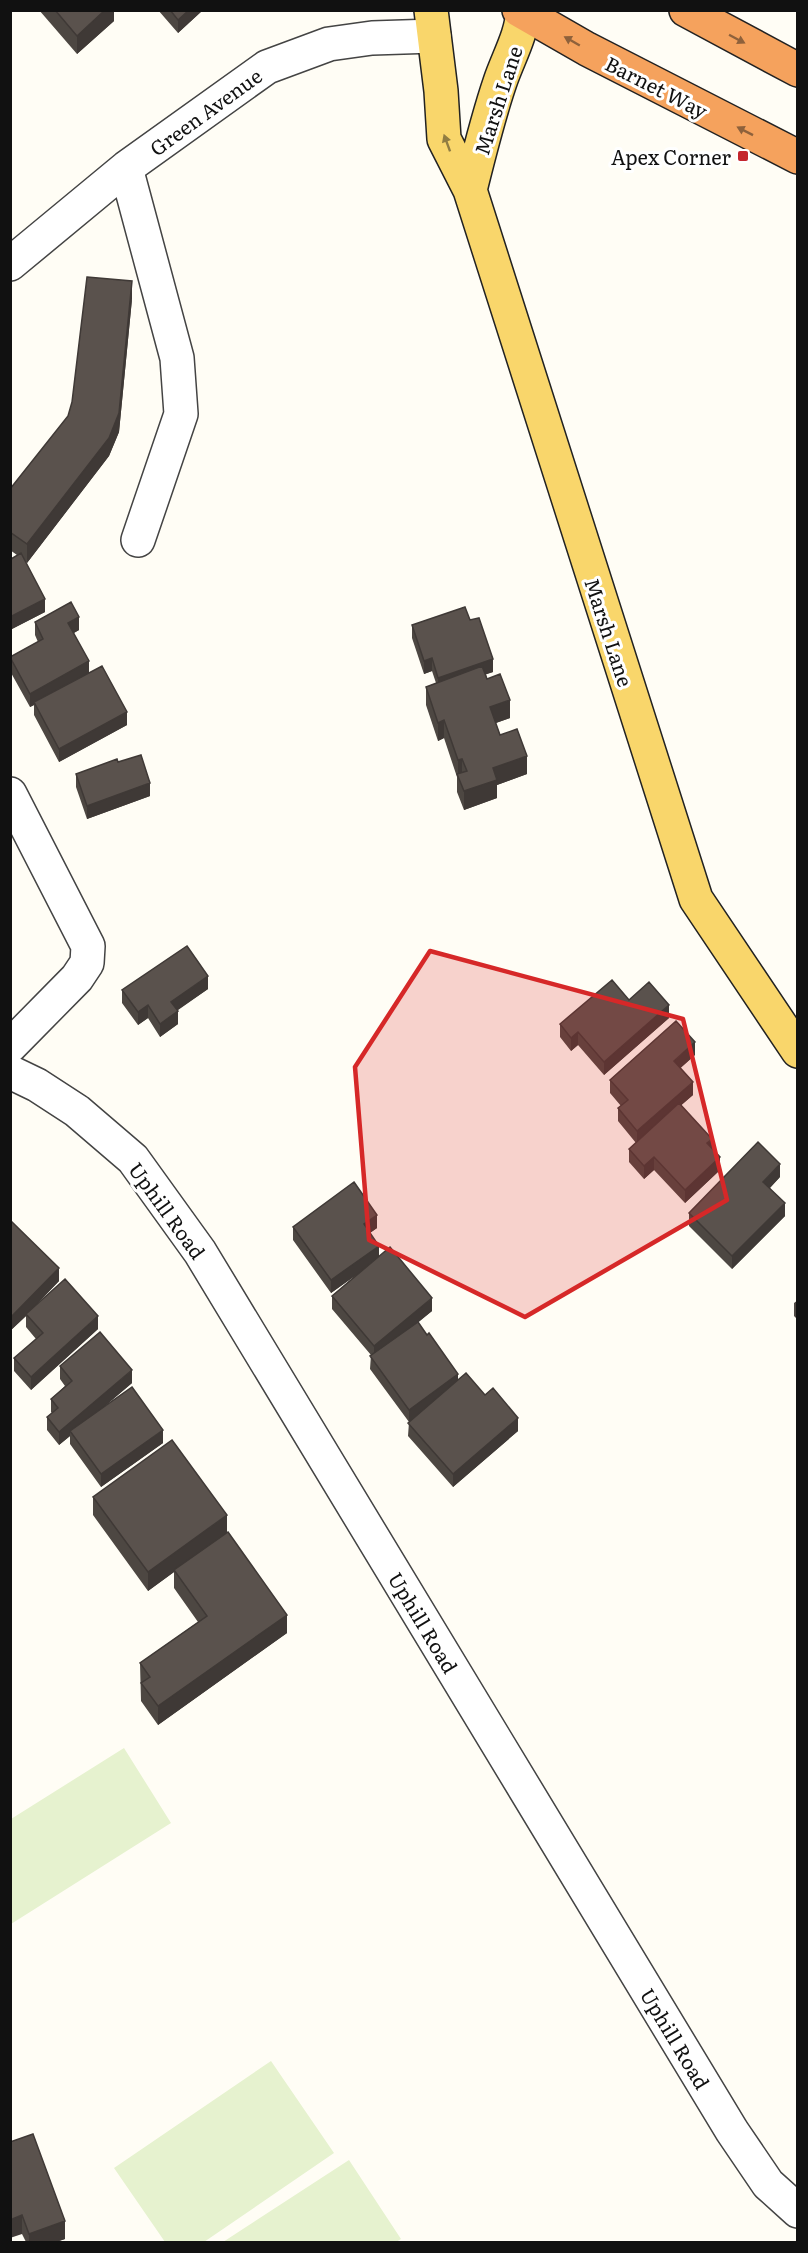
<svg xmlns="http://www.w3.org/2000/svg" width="808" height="2253" font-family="Literata,serif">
<rect width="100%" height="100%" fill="#fffdf5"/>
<path fill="#e6f2cf" d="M 124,1748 L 171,1823 L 11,1924 L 11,1819 Z
M 271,2061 L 334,2153 L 204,2242 L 165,2242 L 114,2168 Z
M 349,2160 L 401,2239 L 396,2242 L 223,2242 Z"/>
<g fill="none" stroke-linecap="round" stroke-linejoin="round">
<g stroke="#444" stroke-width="36">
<path id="minor" d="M 126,168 L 177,358 L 181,414 L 138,540
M 10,264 L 126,168 L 267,67 L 329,44 L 372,38 L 434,36
M 10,794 L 88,946 L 87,963 L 77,978 L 10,1046
M 10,1072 L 37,1085 L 77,1111 L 133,1159 L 200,1252 L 732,2131 L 768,2184 L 798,2211"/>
</g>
<g stroke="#222" stroke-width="36">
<path id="major" d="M 431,10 L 441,91 L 444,139 L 470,190 L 696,899 L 798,1051
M 470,190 C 479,154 488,117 500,82 C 508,58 522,35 523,10"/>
</g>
<g stroke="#222" stroke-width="36">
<path id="highway" d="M 519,10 L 587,49 L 798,157
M 686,10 L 798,70"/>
</g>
<use href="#minor" stroke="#fff" stroke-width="33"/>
<use href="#major" stroke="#f9d66b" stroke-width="33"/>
<use href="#highway" stroke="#f5a25d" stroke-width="33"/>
</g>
<path fill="#4d4742" d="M 39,10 L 114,10 L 114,21 L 77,54 Z
M 158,10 L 203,10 L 178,33 Z
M 132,299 L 119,432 L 109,456 L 27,563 L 26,562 L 45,612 L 10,630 L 10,558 L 11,559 L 17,555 L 10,550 L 10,489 L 68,416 Z
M 470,620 L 493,672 L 486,674 L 487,679 L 510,718 L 496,723 L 500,735 L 527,774 L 497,785 L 497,798 L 464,810 L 457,792 L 457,777 L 444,738 L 438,741 L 426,705 L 426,687 L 436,683 L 432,671 L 424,674 L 412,638 L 412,625 Z
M 35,622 L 79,630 L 74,633 L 89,673 L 127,725 L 59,762 L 34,715 L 34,705 L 30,707 L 10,671 L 10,657 L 38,642 L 35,635 Z
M 118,762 L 150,796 L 87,819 L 76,787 L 76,774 Z
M 208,989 L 177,1010 L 178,1024 L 160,1037 L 148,1018 L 138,1025 L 122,1003 L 122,990 Z
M 629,1000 L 669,1018 L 604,1075 L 578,1045 L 571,1051 L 560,1037 L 560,1024 Z
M 695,1055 L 680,1068 L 693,1095 L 681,1105 L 712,1148 L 720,1170 L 685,1203 L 654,1170 L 644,1179 L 629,1162 L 629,1149 L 636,1143 L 618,1121 L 618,1108 L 621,1106 L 610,1093 L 610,1080 Z
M 780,1177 L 770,1188 L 785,1216 L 732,1269 L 689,1226 L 689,1213 Z
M 10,1220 L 59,1281 L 38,1303 L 98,1329 L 31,1390 L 14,1371 L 14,1358 L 36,1339 L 26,1327 L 26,1316 L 10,1331 Z
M 293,1227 L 377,1228 L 370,1233 L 379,1256 L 432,1311 L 418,1322 L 458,1380 L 485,1395 L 518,1431 L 453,1487 L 408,1436 L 409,1422 L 370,1369 L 371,1355 L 332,1309 L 332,1296 L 356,1275 L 331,1293 L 293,1240 Z
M 798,1300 L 798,1320 L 794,1316 L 794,1303 Z
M 60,1366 L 132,1383 L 105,1406 L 163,1443 L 101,1487 L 70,1444 L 70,1436 L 59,1445 L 47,1430 L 47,1417 L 52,1413 L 51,1412 L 51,1399 L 65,1386 L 60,1379 Z
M 93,1497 L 227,1533 L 287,1633 L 158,1725 L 141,1701 L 140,1663 L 198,1622 L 174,1588 L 174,1572 L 148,1591 L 93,1515 Z
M 10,2142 L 65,2239 L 56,2242 L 26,2242 L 22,2234 Z"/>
<path fill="#3f3936" d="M 105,10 L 114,10 L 114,21 L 77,54 L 77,36 Z
M 189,10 L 203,10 L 178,33 L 178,20 Z
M 132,281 L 132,299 L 119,432 L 109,456 L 27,563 L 27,544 Z
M 45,599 L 45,612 L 10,630 L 10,617 Z
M 79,617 L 79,630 L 68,636 L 68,623 Z
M 432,658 L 432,671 L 424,674 L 424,661 Z
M 493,659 L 493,672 L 438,691 L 438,678 Z
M 89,661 L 89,674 L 34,702 L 34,705 L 30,707 L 30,694 Z
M 510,700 L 510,718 L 490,725 L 490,707 Z
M 127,712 L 127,725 L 59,762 L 59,749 Z
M 444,720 L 444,738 L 438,741 L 438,723 Z
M 527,756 L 527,774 L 497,785 L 497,798 L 464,810 L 464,791 L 493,768 Z
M 462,759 L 462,777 L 458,775 L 458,760 Z
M 150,783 L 150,796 L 87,819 L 87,806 Z
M 208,976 L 208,989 L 171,1015 L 171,1002 Z
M 148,1005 L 148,1018 L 138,1025 L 138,1012 Z
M 669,1005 L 669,1018 L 604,1075 L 604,1062 Z
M 178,1011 L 178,1024 L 160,1037 L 160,1024 Z
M 578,1032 L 578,1045 L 571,1051 L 571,1038 Z
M 695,1042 L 695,1055 L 674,1074 L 674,1061 Z
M 693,1082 L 693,1095 L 637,1144 L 637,1131 Z
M 712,1139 L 712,1152 L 707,1143 Z
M 654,1157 L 654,1170 L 644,1179 L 644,1166 Z
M 720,1157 L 720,1170 L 685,1203 L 685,1190 Z
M 780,1164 L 780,1177 L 763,1195 L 763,1182 Z
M 785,1203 L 785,1216 L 732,1269 L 732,1256 Z
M 377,1215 L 377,1228 L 364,1237 L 364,1224 Z
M 379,1246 L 379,1259 L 331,1293 L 331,1280 Z
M 59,1268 L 59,1281 L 26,1315 L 26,1314 L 26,1316 L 10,1331 L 10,1318 Z
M 432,1298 L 432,1311 L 374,1359 L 374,1346 Z
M 98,1316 L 98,1329 L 31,1390 L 31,1377 Z
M 132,1370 L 132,1383 L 72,1434 L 70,1431 L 70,1436 L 59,1445 L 59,1432 Z
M 458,1374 L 458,1387 L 409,1423 L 409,1410 Z
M 518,1418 L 518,1431 L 453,1487 L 453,1474 Z
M 163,1430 L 163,1443 L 101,1487 L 101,1474 Z
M 227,1515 L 227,1533 L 174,1570 L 174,1572 L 148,1591 L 148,1572 Z
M 287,1615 L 287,1633 L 158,1725 L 158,1706 Z
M 22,2215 L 22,2234 L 10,2238 L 10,2220 Z
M 65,2221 L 65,2239 L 56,2242 L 29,2242 L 29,2234 Z"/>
<path fill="#5a524d" stroke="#3f3936" stroke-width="1.5" d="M 55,10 L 105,10 L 77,36 Z
M 170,10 L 189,10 L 178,20 Z
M 87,277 L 132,281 L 119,413 L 109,438 L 27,544 L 10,532 L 10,489 L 68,416 L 72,402 Z
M 21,553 L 45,599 L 10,617 L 10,558 L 11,559 Z
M 71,602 L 79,617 L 68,623 L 89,661 L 30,694 L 10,657 L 43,639 L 35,622 Z
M 465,607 L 470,620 L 479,618 L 493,659 L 438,678 L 432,658 L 424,661 L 412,625 Z
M 102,666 L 127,712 L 59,749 L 34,702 Z
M 482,666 L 487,679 L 500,674 L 510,700 L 490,707 L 500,735 L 517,729 L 527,756 L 493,768 L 497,780 L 464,791 L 457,774 L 467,771 L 462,759 L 458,760 L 444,720 L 438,723 L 426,687 Z
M 141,755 L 150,783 L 87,806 L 76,774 L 117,759 L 118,762 Z
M 187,946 L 208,976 L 171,1002 L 178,1011 L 160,1024 L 148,1005 L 138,1012 L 122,990 Z
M 612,980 L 629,1000 L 649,982 L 669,1005 L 604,1062 L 578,1032 L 571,1038 L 560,1024 Z
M 676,1021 L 695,1042 L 674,1061 L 693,1082 L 637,1131 L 618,1108 L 628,1100 L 610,1080 Z
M 679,1103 L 712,1139 L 707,1143 L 720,1157 L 685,1190 L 654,1157 L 644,1166 L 629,1149 Z
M 758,1142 L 780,1164 L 763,1182 L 785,1203 L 732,1256 L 689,1213 Z
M 354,1182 L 377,1215 L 364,1224 L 379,1246 L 331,1280 L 293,1227 Z
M 10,1220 L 59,1268 L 10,1318 Z
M 390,1247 L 432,1298 L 374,1346 L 332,1296 Z
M 65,1279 L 98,1316 L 31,1377 L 14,1358 L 43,1333 L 26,1314 Z
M 418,1322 L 427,1335 L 429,1333 L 458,1374 L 409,1410 L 370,1356 Z
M 100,1332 L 132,1370 L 59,1432 L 47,1417 L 58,1408 L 51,1399 L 72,1381 L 60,1366 Z
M 466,1373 L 485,1395 L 493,1388 L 518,1418 L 453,1474 L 408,1423 Z
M 132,1387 L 163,1430 L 101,1474 L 70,1431 Z
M 172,1440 L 227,1515 L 148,1572 L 93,1497 Z
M 228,1532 L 287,1615 L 158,1706 L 141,1683 L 150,1677 L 140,1663 L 207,1616 L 174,1570 Z
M 33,2134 L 65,2221 L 29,2234 L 22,2215 L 10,2220 L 10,2142 Z"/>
<defs><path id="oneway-solid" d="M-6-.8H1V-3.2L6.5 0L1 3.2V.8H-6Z" transform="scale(1.5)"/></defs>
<g fill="#8e613b">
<use href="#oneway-solid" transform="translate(737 39) rotate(28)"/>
<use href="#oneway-solid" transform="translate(572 41) rotate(-150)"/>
<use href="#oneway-solid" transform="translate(745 131) rotate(-153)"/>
</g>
<use fill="#917d42" href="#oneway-solid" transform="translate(447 143) rotate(-110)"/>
<path fill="#d62828" fill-opacity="0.2" stroke="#d62828" stroke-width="4.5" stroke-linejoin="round" d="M 430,951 L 683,1019 L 727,1200 L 525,1317 L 369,1240 L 355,1067 Z"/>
<rect fill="#c4262e" stroke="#fff" stroke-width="2" x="737" y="150" width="12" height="12" rx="3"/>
<g text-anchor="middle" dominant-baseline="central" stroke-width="6" stroke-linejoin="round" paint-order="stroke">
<g font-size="20" fill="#111" stroke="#fff">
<text transform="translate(657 86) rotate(27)">Barnet Way</text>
<text transform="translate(497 100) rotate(-72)">Marsh Lane</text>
<text transform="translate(205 111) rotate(-36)">Green Avenue</text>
<text transform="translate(610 632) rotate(72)">Marsh Lane</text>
<text transform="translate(168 1210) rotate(54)">Uphill Road</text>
<text transform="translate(424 1622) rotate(59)">Uphill Road</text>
<text transform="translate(676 2038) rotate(59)">Uphill Road</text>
</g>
<g font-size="20" fill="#111" stroke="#fff" text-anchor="end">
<text x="731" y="156">Apex Corner</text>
</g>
</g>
<rect width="808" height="2253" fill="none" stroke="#111111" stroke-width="24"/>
</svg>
